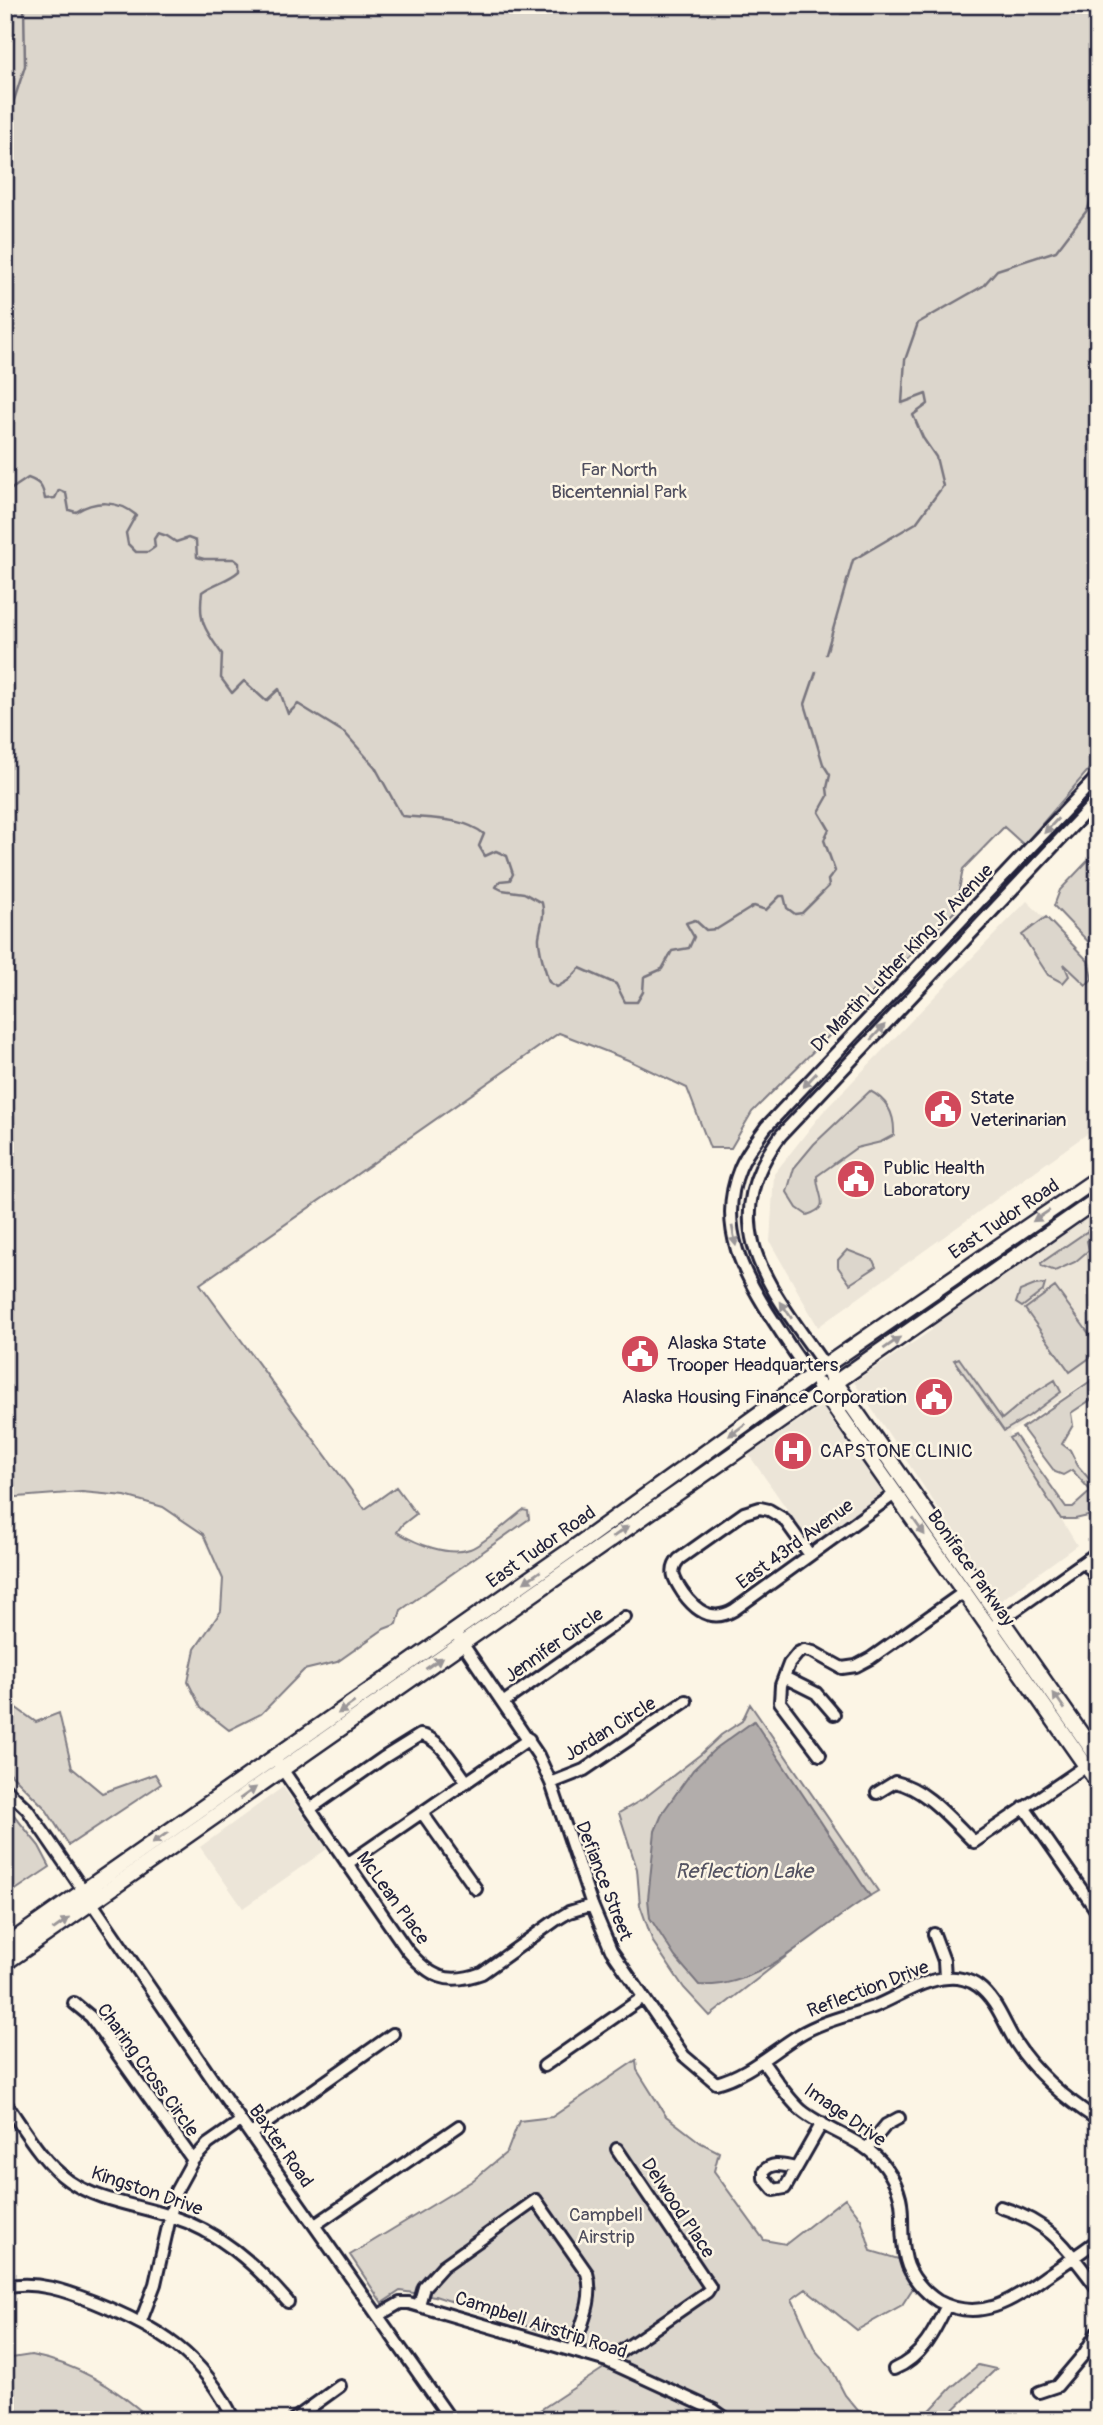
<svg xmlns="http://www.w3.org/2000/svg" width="1103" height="2425" font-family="Pangolin,sans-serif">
<rect width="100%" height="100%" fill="#fcf5e5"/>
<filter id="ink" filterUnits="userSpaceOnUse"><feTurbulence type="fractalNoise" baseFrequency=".0143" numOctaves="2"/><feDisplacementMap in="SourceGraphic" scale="14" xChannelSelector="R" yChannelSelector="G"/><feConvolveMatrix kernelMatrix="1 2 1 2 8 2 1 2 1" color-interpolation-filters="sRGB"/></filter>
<g filter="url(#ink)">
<path fill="#ece5d8" d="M 1027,901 L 1098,970 L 1098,1126 L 818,1327 L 770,1242 L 774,1174 L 822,1113 Z
M 1098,1207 L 1098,1374 L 1009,1433 L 1077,1545 L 1000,1601 L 854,1382 L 932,1330 L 933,1321 Z
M 819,1407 L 828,1411 L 882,1486 L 882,1495 L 813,1546 L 749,1455 Z
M 283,1787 L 327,1849 L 243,1908 L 200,1847 Z"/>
<path fill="#dcd6cc" stroke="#7f7c84" stroke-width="2" d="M 5,5 L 1098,5 L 1098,759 L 1024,845 L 1004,827 L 963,869 L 955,911 L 752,1112 L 731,1148 L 710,1148 L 687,1088 L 628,1060 L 559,1033 L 200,1284 L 365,1509 L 396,1487 L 416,1514 L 402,1525 L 397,1532 C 417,1544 448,1557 470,1549 C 483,1545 511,1519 523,1510 L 528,1511 L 529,1519 L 401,1610 L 397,1624 L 384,1629 L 337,1662 L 304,1670 L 261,1714 L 229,1730 L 201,1708 L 188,1682 L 195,1649 L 221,1611 L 223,1579 L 203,1534 L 163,1507 L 125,1496 L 82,1492 L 5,1498 Z
M 1098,850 L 1098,952 L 1054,906 L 1060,890 Z
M 1046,917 L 1088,961 L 1092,979 L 1086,985 L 1064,964 L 1069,976 L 1063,983 L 1048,975 L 1022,935 Z
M 870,1091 C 888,1100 895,1115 894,1135 L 881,1142 L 856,1148 L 817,1176 C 817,1197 833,1207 807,1215 L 797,1208 L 787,1192 L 794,1168 L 814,1144 Z
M 1098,1224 L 1098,1233 L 1087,1241 L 1089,1250 L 1075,1262 L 1055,1271 L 1042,1266 L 1041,1263 Z
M 847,1250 L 873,1260 L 876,1267 L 850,1284 L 838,1267 L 838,1260 Z
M 1045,1284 L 1043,1291 L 1022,1307 L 1016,1303 L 1020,1291 L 1035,1285 Z
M 1055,1287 L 1098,1346 L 1098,1352 L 1070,1372 L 1025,1309 Z
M 959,1358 L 1002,1419 L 1031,1395 L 1055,1380 L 1061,1392 L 1029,1416 L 1004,1431 L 954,1360 Z
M 1098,1376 L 1098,1395 L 1071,1413 L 1073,1425 L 1062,1444 L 1070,1450 L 1078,1466 L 1098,1489 L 1097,1514 L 1075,1519 L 1061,1519 L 1009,1438 L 1015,1435 L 1066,1507 L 1073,1507 L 1091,1491 L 1072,1470 L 1063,1475 L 1055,1472 L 1022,1428 Z
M 5,1700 L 36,1722 L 59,1713 L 72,1768 L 102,1793 L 155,1774 L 161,1784 L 69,1845 L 45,1808 L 5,1768 Z
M 750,1704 L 878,1891 L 844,1911 L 710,2016 L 684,1988 L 653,1942 L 640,1905 L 637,1869 L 619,1813 L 643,1799 L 701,1754 L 721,1735 L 742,1721 Z
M 5,1804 L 39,1846 L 50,1867 L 5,1897 Z
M 636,2060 L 637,2070 L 666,2116 L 701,2143 L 719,2152 L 714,2171 L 764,2240 L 786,2244 L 845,2198 L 861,2219 L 871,2251 L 902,2260 L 913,2288 L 902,2305 L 857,2330 L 806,2289 L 792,2299 L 815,2350 L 831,2368 L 845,2395 L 866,2420 L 525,2420 L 604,2368 L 624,2358 L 435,2296 L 400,2291 L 382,2303 L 350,2255 L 472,2181 L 507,2152 L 519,2121 L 552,2117 Z
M 31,2355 C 77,2364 117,2388 151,2420 L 5,2420 L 5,2359 Z
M 978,2365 L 996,2369 L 943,2420 L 921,2420 L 951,2388 Z"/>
<path fill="#b2adab" stroke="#78757e" stroke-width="2" d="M 835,5 L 888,5 L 872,14 L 841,14 Z
M 754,1721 L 870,1896 C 819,1926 763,1990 699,1985 L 675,1957 L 650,1918 L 648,1899 L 655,1831 L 663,1812 L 693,1770 L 715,1749 Z"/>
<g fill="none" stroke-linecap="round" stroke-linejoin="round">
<path stroke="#78757e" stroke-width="2.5" d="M 5,128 L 25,66 L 24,5
M 5,490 L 7,492 L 28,478 C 40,482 43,487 45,499 L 55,498 L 59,490 L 66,493 L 69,510 L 76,512 C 95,500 118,500 136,515 L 126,533 L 128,544 L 136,552 L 148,552 L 155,547 L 154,539 L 158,533 L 167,536 L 176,542 L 188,538 L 196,541 L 197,557 L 204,559 L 234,559 L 239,563 L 239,571 C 228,581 214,583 202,592 C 198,622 205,630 222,654 L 221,678 L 232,693 L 244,681 L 266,701 L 279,689 L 288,714 L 298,704 L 345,733 L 375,767 L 402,816 C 427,819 464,817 484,834 L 479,846 L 485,856 L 496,851 L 507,856 L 513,874 L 510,880 L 500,881 L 496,887 L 502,890 L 524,893 L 542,903 C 545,916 541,924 539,937 C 538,951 545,968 549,982 L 557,987 L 569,980 L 580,968 L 616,984 L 625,1002 L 637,1002 L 643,992 L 644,977 L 662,969 L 672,951 L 689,948 L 694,937 L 686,923 L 695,920 L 706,930 L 717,929 L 754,906 L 766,910 L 780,896 L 784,896 L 787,908 L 795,914 L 802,913 L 829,886 L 828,880 L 835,871 L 824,840 L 829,829 L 819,812 L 828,796 L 827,788 L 830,775 L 823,764 L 805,704 L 816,672
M 826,654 L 853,560 L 916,523 L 943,486 L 936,457 L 923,438 L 913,415 L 928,404 L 926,394 L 902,403 L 905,360 L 918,323 L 983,286 L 997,270 L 1056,251 L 1088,209 L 1096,183 L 1098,154"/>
<g stroke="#22223b" stroke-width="16">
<path id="minor" d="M 825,1366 C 771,1288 712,1226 781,1135 L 1098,799
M 812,1376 C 798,1360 787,1341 775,1323 C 744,1276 716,1226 740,1168 C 746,1153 757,1140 766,1127 L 1098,776
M 810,1555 L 784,1519 L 769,1510 L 760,1508 L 744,1513 L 679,1559 C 668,1571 675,1581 683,1593 C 696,1611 712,1623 734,1610 L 896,1493
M 1085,1562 L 1098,1580
M 997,1623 L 1098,1552
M 458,1637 L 538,1755 L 551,1783 L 592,1905 L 611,1950 L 684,2056 L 716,2083 C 748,2075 771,2052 799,2035 C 822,2021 848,2016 873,2007 C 896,1998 923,1979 948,1978 C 958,1977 970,1980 978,1986 C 997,2000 1004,2024 1016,2043 C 1036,2074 1067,2100 1098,2120
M 784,1677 L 816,1693 L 834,1714
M 504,1702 L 625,1617
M 820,1755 L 780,1702 L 781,1685 L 789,1664 L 798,1653 L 804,1650 L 813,1652 L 842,1668 L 856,1666 L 871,1658 L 964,1592
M 278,1763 L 407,1950 C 430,1977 447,1986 482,1973 L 556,1920 L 569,1912 L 592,1905
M 551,1783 L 584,1770 L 686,1701
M 5,1788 L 27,1809 L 44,1833 L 241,2121 L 451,2420
M 877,1793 L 895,1782 C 927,1789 951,1820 974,1842 L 1090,1763
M 1024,1807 L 1098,1913
M 310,1809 L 383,1758 L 420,1735 C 440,1737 455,1767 467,1782
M 423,1814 L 476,1889
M 347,1864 L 529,1739
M 934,1934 L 944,1961 L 945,1977
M 74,2003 L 91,2017 L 193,2160
M 762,2061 C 775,2078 786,2097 802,2111 C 828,2132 866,2139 886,2168 C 912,2205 896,2222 906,2260 C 910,2276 924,2292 938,2301 C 979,2323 1012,2301 1045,2277 C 1063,2265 1080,2253 1098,2240
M 544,2066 L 642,1998
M 5,2102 C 24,2129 42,2162 69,2181 C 98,2201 137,2205 170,2216 C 219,2231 255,2264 288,2302
M 251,2134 L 393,2034
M 867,2148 L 886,2125 L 899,2118
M 796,2168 C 784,2166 773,2161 764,2171 L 764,2178 L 774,2190 L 785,2188 L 822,2123
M 1000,2207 C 1053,2223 1066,2248 1098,2289
M 315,2225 L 459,2126
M 5,2287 C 36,2280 66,2291 94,2302 C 160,2329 202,2353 234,2420
M 419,2305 L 424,2287 L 443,2266 L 536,2200 L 587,2273 C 595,2299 581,2325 573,2350
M 379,2315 L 400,2303 L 409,2303 L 607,2361 L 714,2410 L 728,2420
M 141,2321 L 155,2284 L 176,2191 L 193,2160 L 208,2144 L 241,2121
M 607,2361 L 707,2292 L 710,2287 L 617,2149
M 894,2369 C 922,2357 934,2332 947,2305
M 1039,2392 L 1057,2386 L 1084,2354 L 1098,2331
M 293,2420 L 340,2386"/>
</g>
<g stroke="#22223b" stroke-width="19">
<path id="major" d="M 831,1376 L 1098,1758
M 819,1385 L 1098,1783
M 5,1946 L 572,1549 L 825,1366 L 1098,1178
M 5,1963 L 1098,1199"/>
</g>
<use href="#minor" stroke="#fcf5e5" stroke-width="10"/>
<use href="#major" stroke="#fcf5e5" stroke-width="14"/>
</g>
<defs><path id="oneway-solid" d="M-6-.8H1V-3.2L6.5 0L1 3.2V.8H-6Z" transform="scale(1.75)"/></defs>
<g fill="#9a9698">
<use href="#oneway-solid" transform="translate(1051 826) rotate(133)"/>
<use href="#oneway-solid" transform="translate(878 1032) rotate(-47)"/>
<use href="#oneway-solid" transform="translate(810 1080) rotate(133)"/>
<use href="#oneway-solid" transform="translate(1041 1216) rotate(146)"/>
<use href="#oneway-solid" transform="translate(734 1236) rotate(79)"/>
<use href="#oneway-solid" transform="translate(786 1310) rotate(-124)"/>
<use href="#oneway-solid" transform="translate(892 1343) rotate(-35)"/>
<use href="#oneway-solid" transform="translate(737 1430) rotate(144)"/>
<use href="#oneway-solid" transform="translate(919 1527) rotate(55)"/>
<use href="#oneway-solid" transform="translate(620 1532) rotate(-35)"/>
<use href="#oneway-solid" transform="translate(532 1577) rotate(145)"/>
<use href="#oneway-solid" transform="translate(434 1663) rotate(-35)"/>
<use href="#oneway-solid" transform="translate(1059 1701) rotate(-125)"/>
<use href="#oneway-solid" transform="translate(346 1708) rotate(145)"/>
<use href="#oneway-solid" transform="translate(248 1793) rotate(-35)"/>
<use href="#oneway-solid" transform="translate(160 1838) rotate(145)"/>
<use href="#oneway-solid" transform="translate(61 1924) rotate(-35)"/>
</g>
</g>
<defs>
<g id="civic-disc" transform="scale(2.0125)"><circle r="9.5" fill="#d1495b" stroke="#fcf5e5"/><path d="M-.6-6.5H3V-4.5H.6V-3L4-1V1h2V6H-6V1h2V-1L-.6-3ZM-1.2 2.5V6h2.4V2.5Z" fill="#fff"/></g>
<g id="hospital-disc" transform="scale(2.0125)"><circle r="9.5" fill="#d1495b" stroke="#fcf5e5"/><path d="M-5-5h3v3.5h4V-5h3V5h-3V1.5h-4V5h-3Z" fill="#fff"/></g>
</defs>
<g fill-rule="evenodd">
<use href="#civic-disc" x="943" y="1109"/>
<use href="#civic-disc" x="856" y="1179"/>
<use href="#civic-disc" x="640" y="1354"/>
<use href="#civic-disc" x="934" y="1397"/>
<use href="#hospital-disc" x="793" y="1451"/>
</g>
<g text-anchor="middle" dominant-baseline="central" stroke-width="5" stroke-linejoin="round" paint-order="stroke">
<g font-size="19" fill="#504f5f" stroke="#fcf5e5">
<text x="619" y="470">Far North<tspan x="619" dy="22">Bicentennial Park</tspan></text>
<text x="606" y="2215">Campbell<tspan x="606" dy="22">Airstrip</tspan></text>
</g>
<g font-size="19" fill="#22223b" stroke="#fcf5e5">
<text transform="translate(902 958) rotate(-46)">Dr Martin Luther King Jr Avenue</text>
<text transform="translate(1004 1219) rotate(-34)">East Tudor Road</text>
<text transform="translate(795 1544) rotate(-36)">East 43rd Avenue</text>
<text transform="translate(541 1547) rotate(-35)">East Tudor Road</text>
<text transform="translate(971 1568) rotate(55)">Boniface Parkway</text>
<text transform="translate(554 1645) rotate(-35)">Jennifer Circle</text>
<text transform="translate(610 1729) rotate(-32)">Jordan Circle</text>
<text transform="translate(604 1881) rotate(69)">Defiance Street</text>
<text transform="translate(393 1898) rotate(54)">McLean Place</text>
<text transform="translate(868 1989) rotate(-21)">Reflection Drive</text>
<text transform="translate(148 2070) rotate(54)">Charing Cross Circle</text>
<text transform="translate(845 2115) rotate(35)">Image Drive</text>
<text transform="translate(281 2146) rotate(55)">Baxter Road</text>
<text transform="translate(147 2191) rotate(19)">Kingston Drive</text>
<text transform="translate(678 2208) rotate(56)">Delwood Place</text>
<text transform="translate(541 2325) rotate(18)">Campbell Airstrip Road</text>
</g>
<g font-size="19" fill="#22223b" stroke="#fcf5e5" text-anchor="start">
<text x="970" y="1098">State<tspan x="970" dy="22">Veterinarian</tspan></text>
<text x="883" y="1168">Public Health<tspan x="883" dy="22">Laboratory</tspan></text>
<text x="667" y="1343">Alaska State<tspan x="667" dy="22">Trooper Headquarters</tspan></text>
<text x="907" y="1397" text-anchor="end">Alaska Housing Finance Corporation</text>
<text x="820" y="1451">CAPSTONE CLINIC</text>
</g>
<g font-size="21" font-style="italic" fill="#545362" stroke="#fcf5e5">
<text x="744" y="1871">Reflection Lake</text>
</g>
</g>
<rect width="1103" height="2425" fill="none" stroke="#fcf5e5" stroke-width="28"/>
<rect x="14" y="14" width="1075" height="2397" fill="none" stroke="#22223b" stroke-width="2.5" filter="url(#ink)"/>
</svg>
